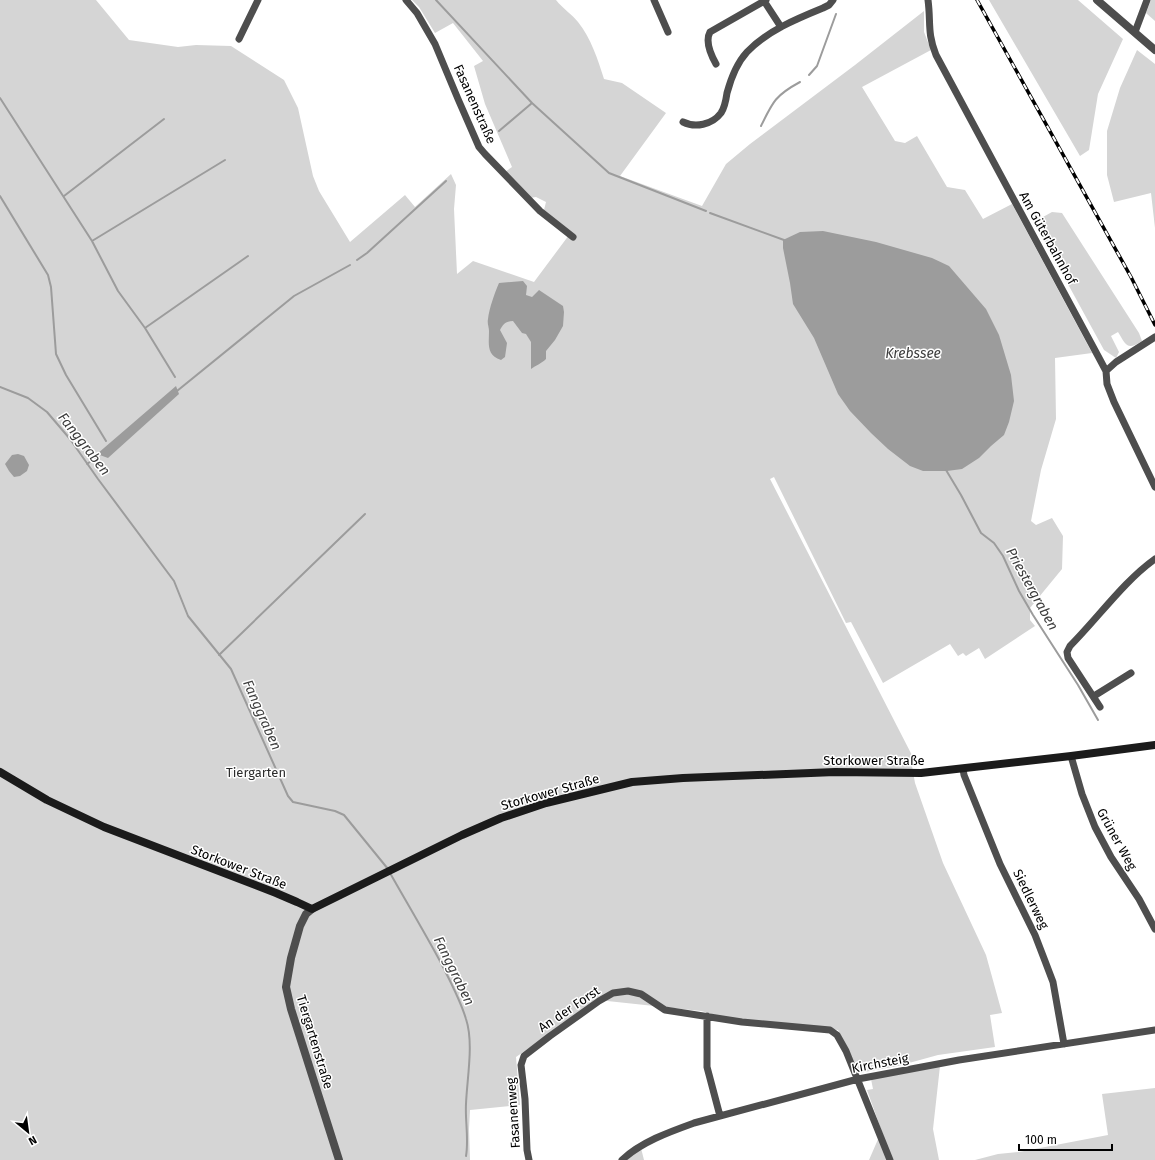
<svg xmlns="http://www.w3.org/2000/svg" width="1155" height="1160" font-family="'Fira Sans',sans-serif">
<rect width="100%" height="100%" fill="#fff"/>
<path fill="#d5d5d5" d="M 0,0 L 96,0 L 129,40 L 178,47 L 196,45 L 231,46 L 284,80 L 298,108 L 313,176 L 319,191 L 350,242 L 405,195 L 415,207 L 451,174 L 456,185 L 454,209 L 457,274 L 473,261 L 534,282 L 569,235 L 543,214 L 546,202 L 536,197 L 530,198 L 505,172 L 512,167 L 485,104 L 474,66 L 483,61 L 453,23 L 435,33 L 419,7 L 412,0 L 556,0 C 563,9 572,14 578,22 C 591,38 598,60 604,79 L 622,83 L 666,113 L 620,176 L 702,206 L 726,164 L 750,144 L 855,65 L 924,11 L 924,32 L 931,50 L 862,87 L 895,141 L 905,143 L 917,136 L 947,187 L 965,190 L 983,219 L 1012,204 L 1092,353 L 1055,358 L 1056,419 L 1041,470 L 1031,521 L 1036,525 L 1052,518 L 1063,536 L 1062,569 L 1030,608 L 1030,620 L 1035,626 L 985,659 L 979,648 L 966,656 L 963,653 L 958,656 L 950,644 L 883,683 L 851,622 L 846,623 L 774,477 L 770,479 L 917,765 L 912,766 L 915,783 L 943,863 L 986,955 L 1002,1013 L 990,1015 L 995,1047 L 938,1055 L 898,1066 L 859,1073 L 838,1030 L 723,1017 L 701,1011 L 598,1000 L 516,1057 L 520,1105 L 470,1110 L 469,1129 L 470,1160 L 0,1160 Z
M 989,0 L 1078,0 L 1123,39 L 1098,94 L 1089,150 L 1080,156 Z
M 1151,0 L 1155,0 L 1155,21 L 1146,13 Z
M 1137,50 L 1155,64 L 1155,228 L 1151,193 L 1114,202 L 1107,175 L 1107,131 L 1120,88 Z
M 1052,212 L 1062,213 L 1139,333 L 1142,341 C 1127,351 1126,345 1118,332 L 1111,336 L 1119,352 L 1116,358 L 1104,350 L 1034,222 Z
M 940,1066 L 933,1129 L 939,1160 L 892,1160 L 867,1090 L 873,1089 L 871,1079 Z
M 1155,1088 L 1155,1160 L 975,1160 L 998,1154 L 1019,1152 L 1108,1135 L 1102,1094 Z
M 879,1137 L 887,1160 L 869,1160 Z
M 641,1148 L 644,1160 L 625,1160 Z"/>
<path fill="#9c9c9c" d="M 823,231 L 876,242 L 932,258 L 949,266 L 986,309 L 999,335 L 1011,375 L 1014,401 L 1009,422 L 1004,435 L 991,446 L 979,458 L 962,469 L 947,471 L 923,471 L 910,466 L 888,449 L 871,433 L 850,411 L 838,394 L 814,338 L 793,304 L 790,283 L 783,248 L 783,240 L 800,232 Z
M 523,281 L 527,286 L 526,295 L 532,297 L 539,290 L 563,306 L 564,312 L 563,326 L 555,340 L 546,351 L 546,359 C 541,364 536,365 531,369 L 531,342 L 526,334 L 522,333 L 513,321 C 506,321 503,324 500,330 L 507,343 L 505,357 L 501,360 C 486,355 489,344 489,331 C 489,327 487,323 488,319 C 489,309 495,292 499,283 Z
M 176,386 L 179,394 L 108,458 L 97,454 Z
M 18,454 L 24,456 L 29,465 L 27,471 L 20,476 L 14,477 L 9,471 L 5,464 L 12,455 Z"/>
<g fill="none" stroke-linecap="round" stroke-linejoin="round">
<path stroke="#9c9c9c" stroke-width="2" d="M 436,0 L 532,103 L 609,173 L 706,211
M 809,75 L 817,66 L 836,14
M 0,98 L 92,241 L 118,291 L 145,328 L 175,377
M 761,126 C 773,101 776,95 800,82
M 499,131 L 532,103
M 0,196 L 48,275 L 51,287 L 56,354 L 66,375 L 106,441
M 64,196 L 164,119
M 710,213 L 784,240
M 92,241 L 225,160
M 357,260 L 367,253 L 446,181
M 145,328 L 248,256
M 0,387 L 28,398 L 47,412 L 70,439 L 98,479 L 174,581 L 188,616 L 231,669 L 288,796 L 293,802 L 335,811 L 344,815 L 388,869
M 177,391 L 294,296 L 350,265
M 87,464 L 101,454
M 946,470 L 961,495 L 981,533 L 994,543 L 1003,556 L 1019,591 L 1033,615 L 1078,685 L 1098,720
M 219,655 L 365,514
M 390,873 C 407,903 425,933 441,963 C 450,981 460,999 466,1019 C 474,1043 467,1078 466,1104 C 465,1121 469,1139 466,1156"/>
<path stroke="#4e4e4e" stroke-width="7" d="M 406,0 L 417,13 L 435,44 L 458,99 L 479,147 L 485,154 L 540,211 L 573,237
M 654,0 L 668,32
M 928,0 C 931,22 927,33 936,55 L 1098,356 L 1106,371 L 1107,384 L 1114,402 L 1155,487
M 764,1 L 781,27
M 1135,32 L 1147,0
M 239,39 L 258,0
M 716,64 C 711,55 705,41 710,32 L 766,0
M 683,122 C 695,128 712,125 721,113 C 725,107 726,100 727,93 C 731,78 736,64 747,52 C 767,31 796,19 823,8 L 829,5 L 833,0
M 1106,371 L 1116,362 L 1155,337
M 1094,696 L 1131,673
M 1100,707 L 1068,658 L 1067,652 L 1070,646 C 1098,618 1124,581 1155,559
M 1071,756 L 1082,794 L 1095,827 L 1111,857 L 1139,899 L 1155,929
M 963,769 L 964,775 L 1000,864 L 1035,935 L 1045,961 L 1053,982 L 1064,1044
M 707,1016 L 707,1067 L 720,1116
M 529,1160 L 527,1150 L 525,1099 L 521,1065 L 524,1056 L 550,1036 L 599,1001 L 613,993 L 628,991 L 641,994 L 665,1010 L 742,1022 L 830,1030 L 837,1035 L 846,1051 L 890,1160
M 622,1160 C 641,1142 669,1132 694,1123 L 858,1079 L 959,1060 L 1155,1030"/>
<path stroke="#4e4e4e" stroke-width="8" d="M 1097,0 L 1155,50
M 312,909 L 306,914 L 300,926 L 291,958 L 286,987 L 291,1009 L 339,1160"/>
<path stroke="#1b1b1b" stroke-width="8" d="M 0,772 L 47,800 L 104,827 L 276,893 L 297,902 L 312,909 L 462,835 L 501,818 L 546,803 L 632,782 L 683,778 L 835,772 L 921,773 L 1071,756 L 1155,745"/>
<g stroke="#000" stroke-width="3.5">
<path id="rail" d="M 977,0 L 1131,277 L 1155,325"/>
</g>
<use href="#rail" stroke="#fff" stroke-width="2" stroke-dasharray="6" stroke-linecap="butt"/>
</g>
<g text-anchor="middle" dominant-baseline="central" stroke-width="3" stroke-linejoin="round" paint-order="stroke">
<g font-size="13" fill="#000" stroke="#fff">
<text transform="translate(475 104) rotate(66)">Fasanenstraße</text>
<text transform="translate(1048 238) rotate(61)">Am Güterbahnhof</text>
<text x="874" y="760">Storkower Straße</text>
<text transform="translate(550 792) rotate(-16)">Storkower Straße</text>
<text transform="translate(1117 839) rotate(61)">Grüner Weg</text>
<text transform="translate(239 867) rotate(21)">Storkower Straße</text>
<text transform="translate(1031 899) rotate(64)">Siedlerweg</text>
<text transform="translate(569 1009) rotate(-34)">An der Forst</text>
<text transform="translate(315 1042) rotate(73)">Tiergartenstraße</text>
<text transform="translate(880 1063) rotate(-11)">Kirchsteig</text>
<text transform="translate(513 1113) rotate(-94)">Fasanenweg</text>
</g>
<g font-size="13" fill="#2c2c2c" stroke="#fff">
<text x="256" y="772">Tiergarten</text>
</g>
<g font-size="14" font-style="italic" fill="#3d3d3d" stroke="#fff">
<text x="913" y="353">Krebssee</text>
<text transform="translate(84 444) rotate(52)">Fanggraben</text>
<text transform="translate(1032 589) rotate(61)">Priestergraben</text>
<text transform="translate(262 715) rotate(66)">Fanggraben</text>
<text transform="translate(454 971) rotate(64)">Fanggraben</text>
</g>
</g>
<g transform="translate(28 1132) rotate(151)" stroke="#ffffff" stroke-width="3" paint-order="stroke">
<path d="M0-3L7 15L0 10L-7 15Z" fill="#000000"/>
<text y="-6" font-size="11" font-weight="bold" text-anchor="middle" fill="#000000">N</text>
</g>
<path d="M1019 1144v6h93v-6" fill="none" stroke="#000000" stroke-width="2"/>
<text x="1025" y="1144" font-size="12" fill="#000000" stroke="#ffffff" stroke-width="3" paint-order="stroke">100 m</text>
</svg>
